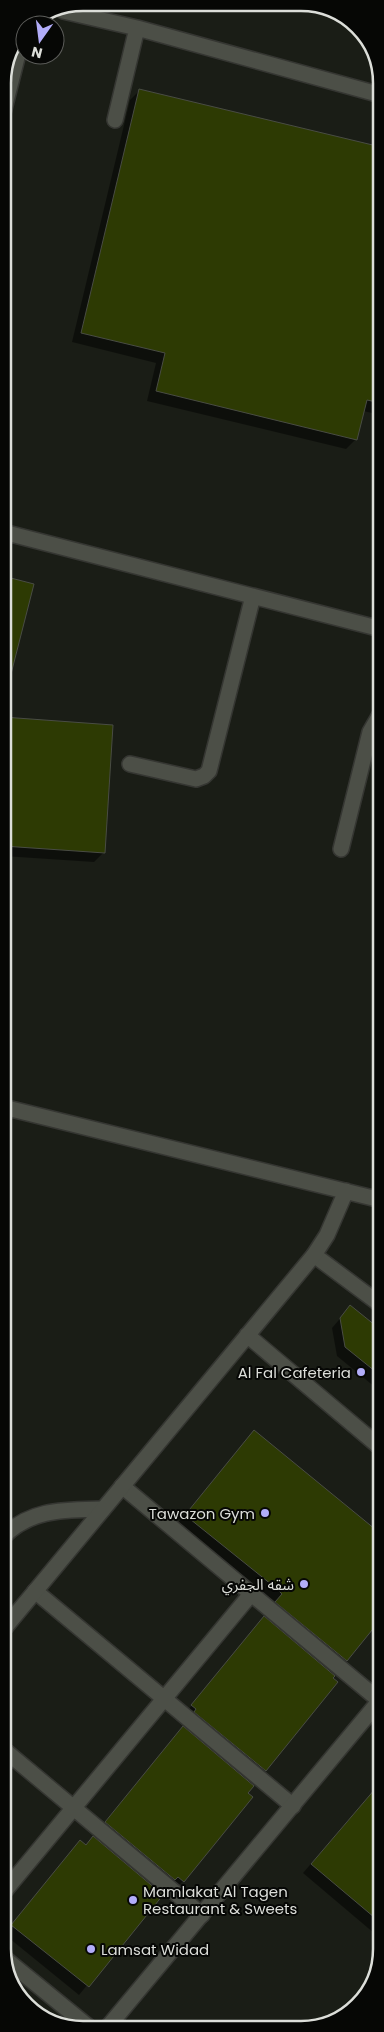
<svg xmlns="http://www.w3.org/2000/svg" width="384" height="2032" font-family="Poppins,'Noto Sans Arabic',sans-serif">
<rect width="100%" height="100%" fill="#1a1d16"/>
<path fill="#0007" d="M 140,90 L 381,148 L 381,415 L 363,411 L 356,439 L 346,449 L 147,401 L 156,363 L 72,342 L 130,100 Z
M 3,577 L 32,584 L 11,642 L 3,640 Z
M 3,719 L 112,726 L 104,852 L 94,862 L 3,856 Z
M 350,1307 L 381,1332 L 381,1392 L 337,1356 L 332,1328 Z
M 254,1432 L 381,1535 L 381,1617 L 335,1671 L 175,1526 Z
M 264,1618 L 336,1682 L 256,1779 L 184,1715 Z
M 183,1728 L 183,1881 L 174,1890 L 97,1831 Z
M 381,1782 L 381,1939 L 303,1873 Z
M 72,1851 L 162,1895 L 79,1995 L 4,1934 Z"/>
<path fill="#2d3a03" stroke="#494c44" d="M 139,89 L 381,147 L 381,403 L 367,400 L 357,440 L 156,391 L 165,353 L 81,333 Z
M 3,576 L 34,584 L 11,674 L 3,673 Z
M 3,717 L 113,725 L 105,853 L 3,846 Z
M 350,1305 L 381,1330 L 381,1376 L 345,1347 L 340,1318 Z
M 254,1430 L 381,1534 L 381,1619 L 347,1661 L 275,1602 L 282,1594 L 277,1589 L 185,1515 Z
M 264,1616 L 335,1676 L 333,1678 L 338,1682 L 266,1771 L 194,1712 L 196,1709 L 191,1705 Z
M 183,1726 L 254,1786 L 248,1793 L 253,1797 L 184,1882 L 178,1877 L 175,1880 L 105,1822 Z
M 381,1782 L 381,1923 L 311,1864 Z
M 93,1836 L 163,1895 L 89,1987 L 11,1925 L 80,1840 L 86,1845 Z"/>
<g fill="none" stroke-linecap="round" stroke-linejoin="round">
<g stroke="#353632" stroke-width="18">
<path id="lane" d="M 63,11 L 137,28 L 381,95
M 115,120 L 137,28
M 3,532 L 381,629
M 130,764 L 196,779 L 204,776 L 209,771 L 253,596
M 341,849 L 370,732 L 381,713
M 314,1255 L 381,1305
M 122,1486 L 380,1701
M 3,1537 C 31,1508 66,1510 103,1509
M 35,1591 L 293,1806
M 3,1749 L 202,1915
M 3,1893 L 251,1594
M 3,1957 L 90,2028"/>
</g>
<g stroke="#353632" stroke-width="18">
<path id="street" d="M 3,1107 L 381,1200
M 247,1335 L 381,1448
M 3,1630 L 314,1255 L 327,1235 L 346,1191
M 107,2028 L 381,1699"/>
</g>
<g stroke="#353632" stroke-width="18">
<path id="secondary" d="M 3,113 L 23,34"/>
</g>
<use href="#lane" stroke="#4c4f47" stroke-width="15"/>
<use href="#street" stroke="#4c4f47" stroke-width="15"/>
<use href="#secondary" stroke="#4c4f47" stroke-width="15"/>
</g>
<g fill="#b2adf9" stroke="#060705" stroke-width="2">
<circle cx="361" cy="1372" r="5"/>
<circle cx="265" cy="1513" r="5"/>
<circle cx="304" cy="1584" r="5"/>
<circle cx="133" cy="1900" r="5"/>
<circle cx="91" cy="1949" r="5"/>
</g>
<g text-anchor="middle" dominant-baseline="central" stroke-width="4" stroke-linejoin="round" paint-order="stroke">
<g font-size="15" fill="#dcded9" stroke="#060705" text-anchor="end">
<text x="351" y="1372">Al Fal Cafeteria</text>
<text x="255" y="1513">Tawazon Gym</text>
<text x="294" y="1584">شقه الجفري</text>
<text x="143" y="1891" text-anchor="start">Mamlakat Al Tagen<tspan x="143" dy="17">Restaurant &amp; Sweets</tspan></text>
<text x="101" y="1949" text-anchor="start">Lamsat Widad</text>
</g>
</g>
<path d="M0 0H384V2032H0ZM83 11H301A72 72 0 0 1 373 83V1949A72 72 0 0 1 301 2021H83A72 72 0 0 1 11 1949V83A72 72 0 0 1 83 11Z" fill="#060705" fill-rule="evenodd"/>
<path fill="none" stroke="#dcded9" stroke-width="2.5" d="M83 11H301A72 72 0 0 1 373 83V1949A72 72 0 0 1 301 2021H83A72 72 0 0 1 11 1949V83A72 72 0 0 1 83 11Z"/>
<g transform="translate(40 40) rotate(194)"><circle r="24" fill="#060705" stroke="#5c5d5a"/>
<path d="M0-4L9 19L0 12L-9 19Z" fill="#b2adf9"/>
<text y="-8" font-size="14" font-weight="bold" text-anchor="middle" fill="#dcded9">N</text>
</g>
</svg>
